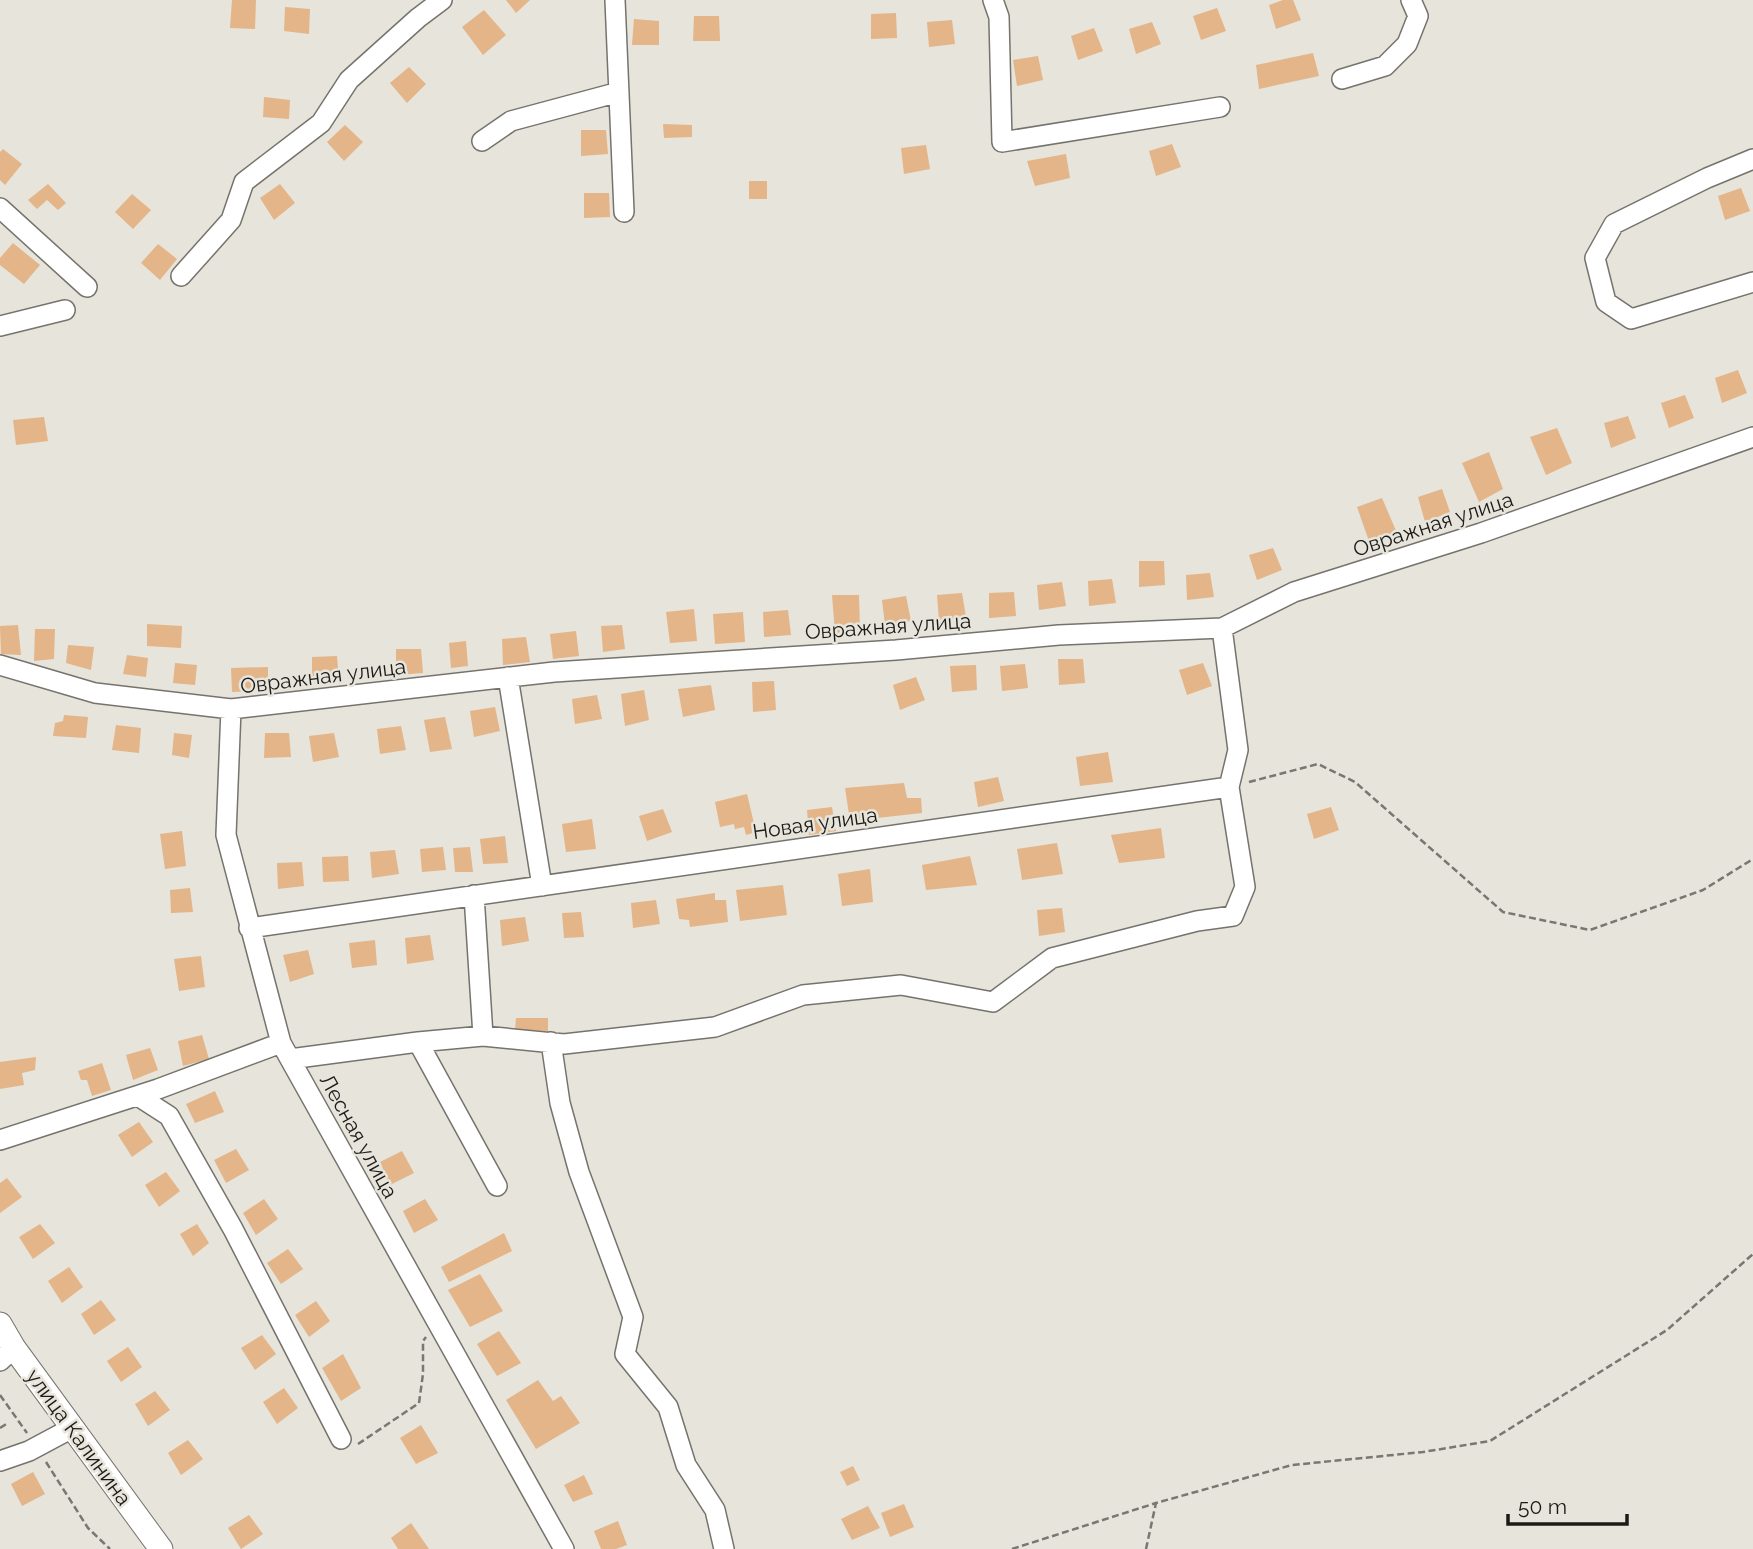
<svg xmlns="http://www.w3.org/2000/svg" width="1753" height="1549" font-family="Raleway,sans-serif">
<rect width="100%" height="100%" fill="#e6e4db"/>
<path fill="#e3b588" d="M 232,0 L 256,0 L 255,29 L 230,28 Z
M 506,0 L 530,0 L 516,13 Z
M 1283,0 L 1293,0 L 1301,20 L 1276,29 L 1269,5 Z
M 285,7 L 310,9 L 309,34 L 284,31 Z
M 1217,8 L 1226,31 L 1201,40 L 1193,16 Z
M 484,10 L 506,35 L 483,55 L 462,27 Z
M 896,13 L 897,38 L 871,39 L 871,14 Z
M 694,16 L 719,16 L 720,41 L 693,41 Z
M 634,19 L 659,21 L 659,45 L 632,45 Z
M 952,20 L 955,44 L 929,47 L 927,22 Z
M 1152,22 L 1161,44 L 1136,54 L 1129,29 Z
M 1094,28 L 1103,51 L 1078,60 L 1071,36 Z
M 1313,53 L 1319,76 L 1259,89 L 1256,65 Z
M 1038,56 L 1043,80 L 1017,86 L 1013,60 Z
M 409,67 L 426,84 L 407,103 L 390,83 Z
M 264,97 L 290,100 L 289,119 L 263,117 Z
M 663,124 L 692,125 L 692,137 L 664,138 Z
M 345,125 L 363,142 L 344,161 L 327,142 Z
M 581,130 L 606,130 L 608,154 L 581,156 Z
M 1172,144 L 1181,167 L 1156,176 L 1149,151 Z
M 926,145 L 930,169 L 904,174 L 901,148 Z
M 3,149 L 22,164 L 5,185 L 0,180 L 0,152 Z
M 1066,154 L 1070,178 L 1035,186 L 1027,161 Z
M 749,181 L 767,181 L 767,199 L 749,199 Z
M 48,184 L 66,203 L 58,210 L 47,200 L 37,209 L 28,200 Z
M 280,184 L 295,203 L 274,220 L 260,198 Z
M 1741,188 L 1750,211 L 1725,220 L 1718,196 Z
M 584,193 L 609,193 L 610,217 L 584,218 Z
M 132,194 L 151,210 L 133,229 L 115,212 Z
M 13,243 L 40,265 L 24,284 L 0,265 L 0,258 Z
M 158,244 L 177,259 L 160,280 L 141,263 Z
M 1738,370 L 1747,393 L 1722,403 L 1715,378 Z
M 1685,395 L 1694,418 L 1669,428 L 1661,403 Z
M 1628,416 L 1636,438 L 1611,448 L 1604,423 Z
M 44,417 L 48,441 L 16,445 L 13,420 Z
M 1557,428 L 1572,463 L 1546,475 L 1530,437 Z
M 1489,452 L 1503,489 L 1479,502 L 1462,463 Z
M 1442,489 L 1450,512 L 1425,522 L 1418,497 Z
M 1382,498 L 1397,533 L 1370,544 L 1357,507 Z
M 1273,548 L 1282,570 L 1257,580 L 1249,555 Z
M 1139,561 L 1164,561 L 1165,585 L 1139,587 Z
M 1210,573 L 1214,597 L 1187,600 L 1186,575 Z
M 1112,579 L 1116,603 L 1089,606 L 1088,581 Z
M 1062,582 L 1066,606 L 1039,610 L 1037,585 Z
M 1014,592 L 1016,616 L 989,618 L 989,593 Z
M 962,593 L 966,617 L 939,621 L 937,595 Z
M 832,595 L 859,595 L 860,630 L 835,633 Z
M 906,596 L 911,621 L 885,625 L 882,600 Z
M 694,609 L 697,641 L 670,643 L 666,612 Z
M 788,610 L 791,635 L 764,637 L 763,612 Z
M 743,612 L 745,642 L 715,644 L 713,614 Z
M 147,624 L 182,626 L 181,648 L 147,646 Z
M 18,625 L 21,655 L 1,654 L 0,626 Z
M 622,625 L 625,649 L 603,652 L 601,626 Z
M 35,629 L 55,629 L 54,659 L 34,661 Z
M 576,631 L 579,656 L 553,659 L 550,634 Z
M 526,637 L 530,662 L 503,665 L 502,639 Z
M 466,641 L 468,666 L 451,668 L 449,643 Z
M 68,645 L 94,647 L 91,670 L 66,663 Z
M 396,649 L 421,649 L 423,673 L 396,675 Z
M 127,655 L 148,658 L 146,677 L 123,674 Z
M 337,656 L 339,681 L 312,683 L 312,657 Z
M 1058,659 L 1083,659 L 1085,683 L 1059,685 Z
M 175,663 L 197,665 L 195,685 L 173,683 Z
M 1203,663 L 1212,686 L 1187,695 L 1179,670 Z
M 1025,664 L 1028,688 L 1002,691 L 1000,666 Z
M 976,665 L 977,690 L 952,692 L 950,666 Z
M 268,667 L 268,679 L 257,680 L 257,691 L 232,692 L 231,668 Z
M 916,677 L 925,700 L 900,710 L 893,685 Z
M 774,681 L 776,710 L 753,712 L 752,682 Z
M 711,685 L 715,710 L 683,717 L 678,689 Z
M 644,690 L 649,720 L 625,726 L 621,694 Z
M 597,695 L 602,719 L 575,724 L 572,699 Z
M 495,707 L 500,731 L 474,737 L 470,711 Z
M 64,715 L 88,717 L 86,738 L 53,736 L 55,723 L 63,721 Z
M 445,717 L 452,749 L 430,752 L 424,720 Z
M 116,725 L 141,728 L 139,753 L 112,750 Z
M 401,726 L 406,750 L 380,754 L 377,729 Z
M 174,733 L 192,735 L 189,758 L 172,755 Z
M 265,733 L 289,733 L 291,757 L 264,758 Z
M 334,733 L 339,757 L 313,762 L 309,736 Z
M 1108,752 L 1113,782 L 1080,786 L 1076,757 Z
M 998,777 L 1004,801 L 978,807 L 974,782 Z
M 904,783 L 907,798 L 921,798 L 922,813 L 850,821 L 845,788 Z
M 747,794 L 756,832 L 746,835 L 744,827 L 735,829 L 734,824 L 720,827 L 715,802 Z
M 832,807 L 836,831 L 809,835 L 807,810 Z
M 1331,807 L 1339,830 L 1314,839 L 1307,814 Z
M 663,809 L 672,832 L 647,841 L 639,816 Z
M 592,819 L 596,849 L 566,852 L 562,824 Z
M 1161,828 L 1165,858 L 1119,863 L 1111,835 Z
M 182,831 L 186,866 L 165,869 L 160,834 Z
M 505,836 L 508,863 L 483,864 L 480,839 Z
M 1057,843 L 1063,874 L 1022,880 L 1017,849 Z
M 443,847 L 446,870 L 422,872 L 420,849 Z
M 470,847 L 473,872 L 455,872 L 453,848 Z
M 395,850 L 399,874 L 372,878 L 370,852 Z
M 348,856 L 349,881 L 323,882 L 322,857 Z
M 970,856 L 977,885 L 926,890 L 922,865 Z
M 302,862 L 304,886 L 278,889 L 277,863 Z
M 870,869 L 873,902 L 842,906 L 838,874 Z
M 783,885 L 787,915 L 740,921 L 736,890 Z
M 190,888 L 193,912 L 171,913 L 170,890 Z
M 715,893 L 715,900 L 726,900 L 728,922 L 690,927 L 689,920 L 679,919 L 676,899 Z
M 656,900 L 660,924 L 633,928 L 631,903 Z
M 1062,908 L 1065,932 L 1039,936 L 1037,910 Z
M 581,912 L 584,937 L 564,938 L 562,913 Z
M 525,917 L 529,941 L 502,946 L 500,920 Z
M 430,935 L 434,960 L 407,964 L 405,938 Z
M 375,940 L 377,965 L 352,968 L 349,943 Z
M 308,950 L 314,974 L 290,982 L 283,955 Z
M 201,956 L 205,987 L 179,991 L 174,959 Z
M 516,1018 L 548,1018 L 548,1031 L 515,1030 Z
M 202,1035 L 209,1059 L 183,1066 L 178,1041 Z
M 150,1048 L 158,1070 L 133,1080 L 126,1055 Z
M 36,1057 L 35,1070 L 22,1073 L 24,1085 L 0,1089 L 0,1062 Z
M 102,1063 L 111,1090 L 92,1096 L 87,1080 L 81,1080 L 78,1071 Z
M 215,1091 L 224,1112 L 195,1123 L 186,1104 Z
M 139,1122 L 153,1142 L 132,1157 L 118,1135 Z
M 236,1149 L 249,1170 L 226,1183 L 214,1160 Z
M 402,1151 L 414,1173 L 390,1185 L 380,1162 Z
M 166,1172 L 180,1191 L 159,1207 L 145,1185 Z
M 7,1178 L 22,1197 L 0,1213 L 0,1183 Z
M 264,1199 L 278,1219 L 256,1235 L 243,1213 Z
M 425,1199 L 438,1220 L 414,1233 L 403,1211 Z
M 40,1224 L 55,1243 L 33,1259 L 19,1237 Z
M 197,1224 L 209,1243 L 193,1256 L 180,1234 Z
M 504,1233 L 512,1251 L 449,1282 L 441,1267 Z
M 288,1249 L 303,1269 L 281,1284 L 267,1263 Z
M 69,1267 L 83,1287 L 62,1303 L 48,1281 Z
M 480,1274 L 503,1311 L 470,1327 L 448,1290 Z
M 101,1300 L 116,1320 L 94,1335 L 81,1314 Z
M 316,1301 L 330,1321 L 309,1337 L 295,1315 Z
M 499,1331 L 521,1363 L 497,1376 L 477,1344 Z
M 262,1335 L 276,1354 L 255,1370 L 241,1348 Z
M 128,1347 L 142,1367 L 121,1382 L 107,1361 Z
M 343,1354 L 361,1388 L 341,1401 L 322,1368 Z
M 538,1380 L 553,1401 L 561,1396 L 580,1423 L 536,1449 L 506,1400 Z
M 284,1388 L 298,1408 L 277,1424 L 263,1402 Z
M 155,1391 L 170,1410 L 148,1426 L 135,1404 Z
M 421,1425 L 438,1453 L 416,1464 L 400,1438 Z
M 188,1440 L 203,1459 L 181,1475 L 168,1453 Z
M 853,1466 L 860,1480 L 847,1486 L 840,1472 Z
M 33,1472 L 45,1494 L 22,1506 L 11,1484 Z
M 584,1475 L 593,1494 L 573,1502 L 564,1485 Z
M 904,1504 L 914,1527 L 890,1537 L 881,1513 Z
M 868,1506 L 880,1528 L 852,1540 L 841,1519 Z
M 249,1515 L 263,1534 L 241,1549 L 228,1528 Z
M 618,1521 L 627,1545 L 616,1549 L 601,1549 L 594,1531 Z
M 411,1523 L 429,1549 L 398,1549 L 391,1538 Z"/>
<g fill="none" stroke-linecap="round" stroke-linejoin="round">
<g stroke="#75736c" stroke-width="22">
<path id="minor" d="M 615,0 L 624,212
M 993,0 L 999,17 L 1002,142 L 1220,107
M 1342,79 L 1385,66 L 1407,44 L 1418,16 L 1411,0
M 482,141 L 511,121 L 619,92
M 1753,159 L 1707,178 L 1614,224 L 1595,258 L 1606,302 L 1631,319 L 1753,282
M 0,208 L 87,287
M 181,276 L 231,220 L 244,182 L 321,123 L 349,80 L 418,18 L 442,0
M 0,326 L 65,310
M 0,665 L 95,693 L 231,709 L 554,672 L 896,650 L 1059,635 L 1222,628 L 1294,592 L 1481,533 L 1753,437
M 508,677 L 542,886
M 231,709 L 226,835 L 281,1043 L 564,1549
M 474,895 L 483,1036
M 249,928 L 1229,787 L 1238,750 L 1222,628
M 418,1042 L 497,1186
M 551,1042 L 560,1103 L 579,1172 L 633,1317 L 625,1354 L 668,1407 L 686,1465 L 715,1510 L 724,1549
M 290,1059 L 418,1042 L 483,1036 L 564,1044 L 715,1027 L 803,995 L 901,985 L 993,1002 L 1052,958 L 1197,921 L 1233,916 L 1245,887 L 1229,787
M 138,1096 L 169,1116 L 233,1229 L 341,1439
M 0,1140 L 158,1089 L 281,1043
M 0,1361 L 14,1348
M 0,1461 L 29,1451 L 72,1428"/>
</g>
<g stroke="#75736c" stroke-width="25">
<path id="major" d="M 0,1324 L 14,1348 L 161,1549"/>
</g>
<path stroke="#797772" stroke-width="2.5" stroke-dasharray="7 3.5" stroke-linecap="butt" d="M 1249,782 L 1318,764 L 1355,782 L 1503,912 L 1590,930 L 1703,890 L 1753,859
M 0,1395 L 27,1433
M 0,1428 L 8,1423
M 358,1444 L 419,1403 L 423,1374 L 423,1341 L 426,1337
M 46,1462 L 88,1528 L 110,1549
M 1012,1549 L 1156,1503
M 1146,1549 L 1156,1503 L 1292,1465 L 1423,1452 L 1490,1441 L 1667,1330 L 1753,1254"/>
<use href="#minor" stroke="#fff" stroke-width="19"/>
<use href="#major" stroke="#fff" stroke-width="23"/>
</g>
<g text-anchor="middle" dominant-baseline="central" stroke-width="5" stroke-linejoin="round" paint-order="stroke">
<g font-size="21" fill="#1b1a17" stroke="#e6e4db">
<text transform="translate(1433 524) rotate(-18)">Овражная улица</text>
<text transform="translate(888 626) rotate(-4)">Овражная улица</text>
<text transform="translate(323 676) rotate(-7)">Овражная улица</text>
<text transform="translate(815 823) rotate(-8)">Новая улица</text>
<text transform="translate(359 1136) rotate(61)">Лесная улица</text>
<text transform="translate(79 1437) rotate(54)">улица Калинина</text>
</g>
</g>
<path d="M1508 1514v10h119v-10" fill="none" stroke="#1b1a17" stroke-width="3.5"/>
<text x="1518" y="1514" font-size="21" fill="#1b1a17" stroke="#e6e4db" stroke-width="5" paint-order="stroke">50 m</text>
</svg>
